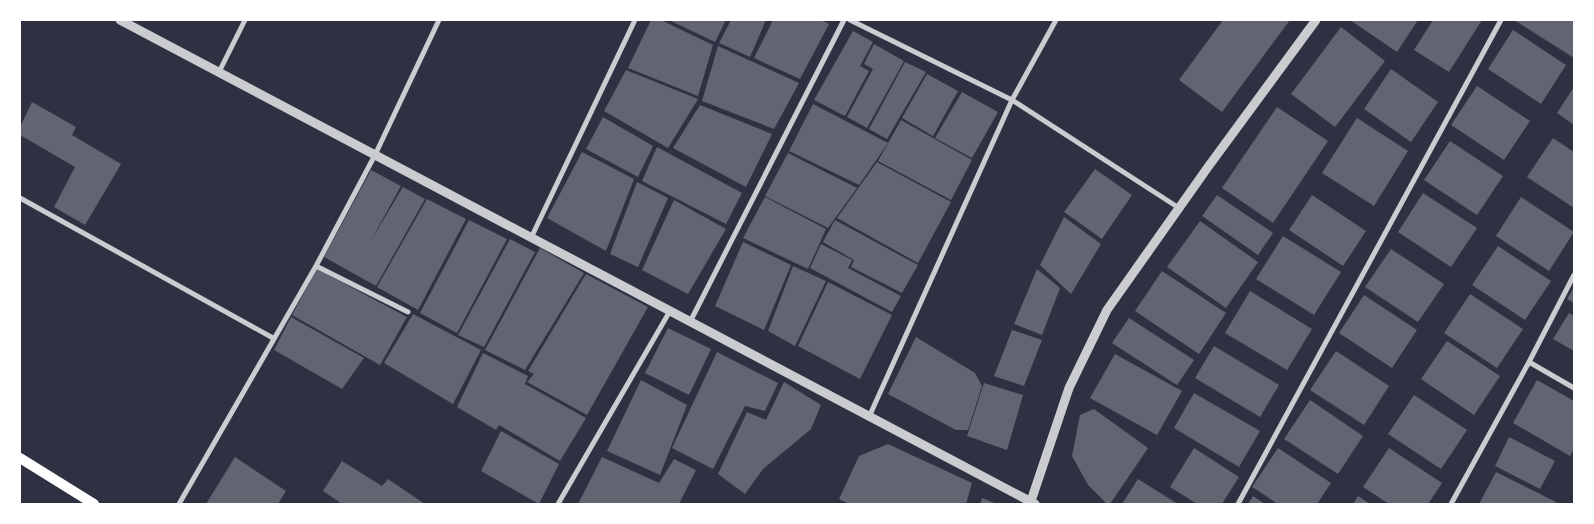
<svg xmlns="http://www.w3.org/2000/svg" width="1594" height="524" font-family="'Fira Sans',sans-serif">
<rect width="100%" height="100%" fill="#2d3142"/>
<path fill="#626471" d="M 651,20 L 661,20 L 713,45 L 698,96 L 628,68 Z
M 669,20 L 726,20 L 715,42 Z
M 731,20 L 766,20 L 750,57 L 719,43 Z
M 773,20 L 821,20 L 829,24 L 800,79 L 754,58 Z
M 1223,20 L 1290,20 L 1222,112 L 1179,80 Z
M 1350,20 L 1418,20 L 1397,52 Z
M 1433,20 L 1482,20 L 1449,72 L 1414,50 Z
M 1514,20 L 1574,20 L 1574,58 Z
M 1341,27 L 1385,61 L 1335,127 L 1291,94 Z
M 1513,30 L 1566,65 L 1541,104 L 1488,69 Z
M 853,31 L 873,42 L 860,66 L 869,71 L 845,116 L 814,100 Z
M 874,44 L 904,61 L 867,128 L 847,117 L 873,69 L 864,64 Z
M 718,46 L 799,83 L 774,129 L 702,101 Z
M 905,62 L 926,72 L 887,139 L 869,129 Z
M 1391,69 L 1438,102 L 1411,142 L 1364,109 Z
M 626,70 L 698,99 L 668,148 L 604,111 Z
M 927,74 L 958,91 L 933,136 L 902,118 Z
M 1477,86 L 1530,121 L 1504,160 L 1451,125 Z
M 1574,87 L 1574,125 L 1557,113 Z
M 962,92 L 998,112 L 972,158 L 935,138 Z
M 32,102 L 76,127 L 72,135 L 121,164 L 85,225 L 54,207 L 75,167 L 20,135 L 20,127 Z
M 813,104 L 888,143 L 859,185 L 789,151 Z
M 700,105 L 772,134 L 746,187 L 673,148 Z
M 1277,107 L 1328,141 L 1273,223 L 1222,188 Z
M 603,117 L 653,146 L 638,177 L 586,149 Z
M 1357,118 L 1408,151 L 1374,206 L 1322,173 Z
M 901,120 L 972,160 L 951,200 L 878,161 Z
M 1553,138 L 1574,152 L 1574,208 L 1527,177 Z
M 1450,141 L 1503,176 L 1477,215 L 1424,180 Z
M 657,147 L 742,193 L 726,224 L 642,181 Z
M 582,152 L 634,179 L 606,251 L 547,218 Z
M 788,153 L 857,188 L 828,228 L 765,196 Z
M 877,162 L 951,202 L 918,263 L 837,218 Z
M 1095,169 L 1132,195 L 1102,239 L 1064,212 Z
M 371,170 L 401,186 L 370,242 L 403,187 L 425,199 L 376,286 L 324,257 Z
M 637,182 L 668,198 L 638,267 L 610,254 Z
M 1423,193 L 1477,228 L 1451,267 L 1398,232 Z
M 1217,195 L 1273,233 L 1258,255 L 1202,216 Z
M 1312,195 L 1366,231 L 1343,266 L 1289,230 Z
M 765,197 L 826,229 L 808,269 L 743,238 Z
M 1521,197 L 1574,232 L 1549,271 L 1496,236 Z
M 427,199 L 466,219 L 418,310 L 377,287 Z
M 674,200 L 726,229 L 688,294 L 642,270 Z
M 1064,217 L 1101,244 L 1071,294 L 1040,265 Z
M 469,220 L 507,239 L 457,333 L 420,313 Z
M 835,220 L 918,265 L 902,293 L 851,267 L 854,260 L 823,242 Z
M 1200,221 L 1258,262 L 1226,308 L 1167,267 Z
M 1283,236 L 1341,272 L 1314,315 L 1256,279 Z
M 510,239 L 535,252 L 484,347 L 458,335 Z
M 743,242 L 791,265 L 764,330 L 715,306 Z
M 821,244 L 852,260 L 848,268 L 901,296 L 892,312 L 810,268 Z
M 1498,246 L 1551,281 L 1525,320 L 1472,285 Z
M 540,248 L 584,273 L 525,370 L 485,350 Z
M 1391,249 L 1444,284 L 1418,322 L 1365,287 Z
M 793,266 L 826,281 L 795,346 L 768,331 Z
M 317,269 L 407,317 L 380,365 L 292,315 Z
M 1037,269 L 1060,288 L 1042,335 L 1014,324 Z
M 1162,271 L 1226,313 L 1199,354 L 1135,311 Z
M 586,274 L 648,307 L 587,415 L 527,382 L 534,374 L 528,371 Z
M 828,282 L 892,315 L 860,379 L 798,346 Z
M 1574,287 L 1574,303 L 1567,299 Z
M 1250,291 L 1312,329 L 1287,370 L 1225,333 Z
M 1470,294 L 1523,329 L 1497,368 L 1444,333 Z
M 1364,295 L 1417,330 L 1392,368 L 1339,333 Z
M 1569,313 L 1574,316 L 1574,351 L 1553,339 Z
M 413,314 L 481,350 L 453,404 L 384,363 Z
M 291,317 L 364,358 L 342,389 L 274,350 Z
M 1129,318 L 1194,360 L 1177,385 L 1112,343 Z
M 668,328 L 711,349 L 689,395 L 645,373 Z
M 1012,330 L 1042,340 L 1024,386 L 994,376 Z
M 916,337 L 975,373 L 982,386 L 968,430 L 956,430 L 888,394 Z
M 1447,341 L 1500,376 L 1474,415 L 1421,379 Z
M 1214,346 L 1279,385 L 1260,417 L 1195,378 Z
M 1336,351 L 1389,386 L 1364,425 L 1310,390 Z
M 717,352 L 778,383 L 765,411 L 745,406 L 713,469 L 672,448 Z
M 483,353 L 528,376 L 525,384 L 586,418 L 560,461 L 499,425 L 496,430 L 457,407 Z
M 1115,354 L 1182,391 L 1157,435 L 1090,398 Z
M 641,380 L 687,405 L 660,475 L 607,451 Z
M 1537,380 L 1574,401 L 1574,449 L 1570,456 L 1513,423 Z
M 784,382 L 821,405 L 811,429 L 763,469 L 745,494 L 718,474 L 747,412 L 766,420 Z
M 984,383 L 1023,395 L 1007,450 L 967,436 Z
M 1194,393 L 1260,431 L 1239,467 L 1174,428 Z
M 1414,395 L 1467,430 L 1441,469 L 1388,434 Z
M 1310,400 L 1363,436 L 1338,474 L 1284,439 Z
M 1094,409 L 1148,448 L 1110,504 L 1107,504 L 1088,485 L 1072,456 L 1080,415 Z
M 501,431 L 559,464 L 539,504 L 481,471 Z
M 1509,437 L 1555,461 L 1540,489 L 1495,466 Z
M 888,444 L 972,483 L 966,504 L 849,504 L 839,499 L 859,456 Z
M 1194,448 L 1239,477 L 1222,504 L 1197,504 L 1170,487 Z
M 1278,448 L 1331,483 L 1317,504 L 1278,504 L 1252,487 Z
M 1389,448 L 1442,483 L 1428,504 L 1389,504 L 1363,487 Z
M 235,457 L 286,491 L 278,504 L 206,504 Z
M 602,457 L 659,483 L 674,459 L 696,470 L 679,504 L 578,504 Z
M 342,461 L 382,486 L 388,479 L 425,504 L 342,504 L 323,491 Z
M 1496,472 L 1560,504 L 1479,504 Z
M 1138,479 L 1178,504 L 1122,504 Z
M 1253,496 L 1265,504 L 1248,504 Z
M 1358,496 L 1370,504 L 1353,504 Z
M 982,498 L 997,504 L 980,504 Z"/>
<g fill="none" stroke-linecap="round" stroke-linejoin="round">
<path stroke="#caccd0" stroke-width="5" d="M 850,20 L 1012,100 L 1179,208
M 219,72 L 245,20
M 20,198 L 273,338
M 531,238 L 635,20
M 316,266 L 408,312
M 690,322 L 844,20
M 1529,362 L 1574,388
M 869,417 L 1012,100 L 1056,20
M 179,504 L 316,266 L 375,155 L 439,20
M 558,504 L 670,311
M 1238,504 L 1501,20
M 1451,504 L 1529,362 L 1574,275"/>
<path stroke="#caccd0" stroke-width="9" d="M 120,20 L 1035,504
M 1030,504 L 1069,388 L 1107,310 L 1208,167 L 1316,20"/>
<path stroke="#fff" stroke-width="10" d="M 20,458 L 94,504"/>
</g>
<rect width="1594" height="524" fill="none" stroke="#ffffff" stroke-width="42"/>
</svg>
